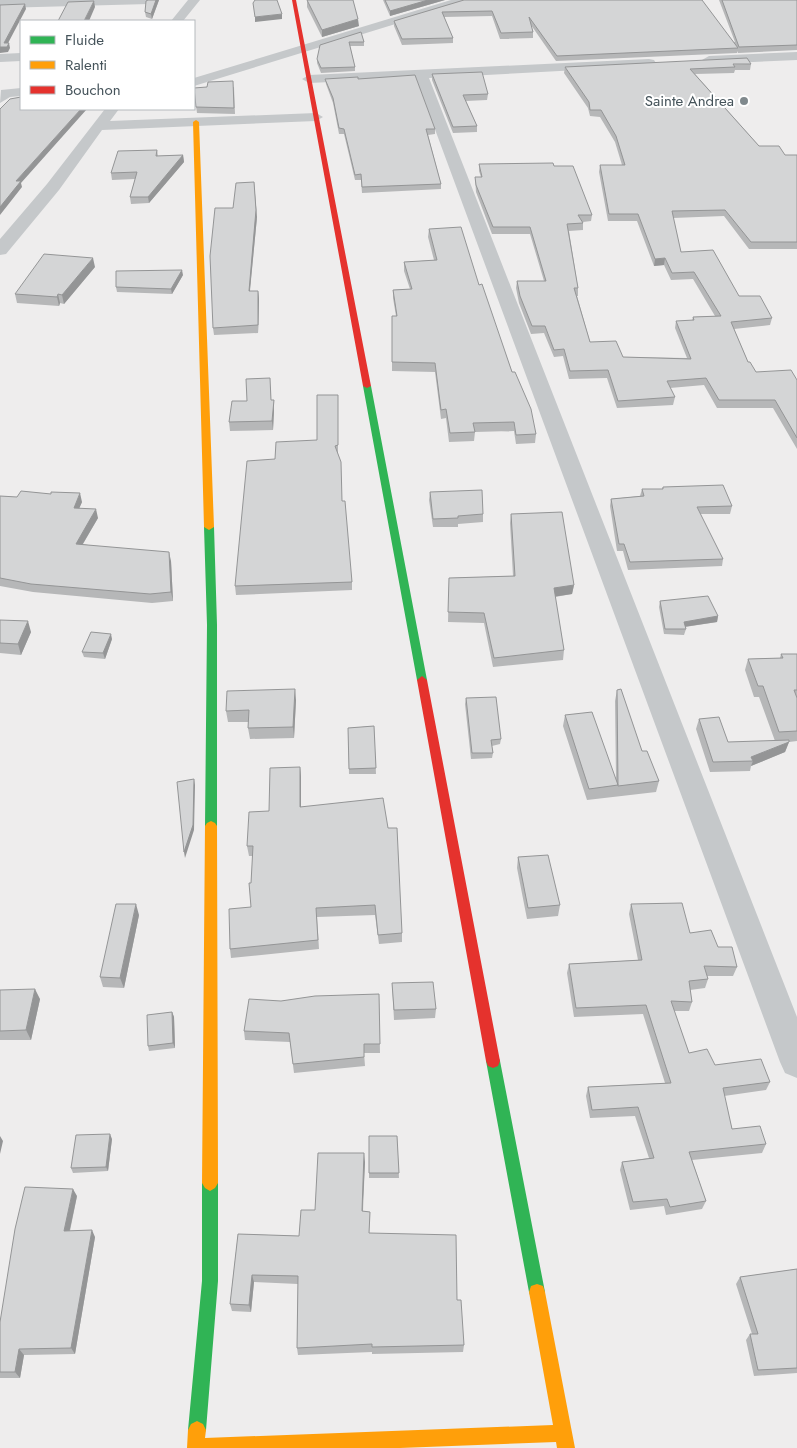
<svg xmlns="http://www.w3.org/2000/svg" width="797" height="1448" font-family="Jost,sans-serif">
<rect width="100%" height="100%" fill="#eeeded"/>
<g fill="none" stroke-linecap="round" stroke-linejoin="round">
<path fill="#c5c8ca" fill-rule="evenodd" d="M 0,0 L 155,0 L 149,4 L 0,8 Z
M 188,0 L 200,0 L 183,21 L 171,21 Z
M 451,0 L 469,0 L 467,2 L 194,86 L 194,78 Z
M 797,52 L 797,60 L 709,64 L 702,60 L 709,56 Z
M 21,53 L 21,61 L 0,62 L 0,54 Z
M 649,59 L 654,60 L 656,63 L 654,66 L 429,78 L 797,1017 L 797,1078 L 785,1073 L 780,1062 L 416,78 L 309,83 L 302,79 L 309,75 Z
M 21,88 L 21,96 L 10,97 L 0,103 L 1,90 Z
M 105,109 L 119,109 L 110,121 L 316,113 L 323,117 L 316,121 L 102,130 L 59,190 L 6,254 L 0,255 L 0,239 L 47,184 Z"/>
<path fill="#30b455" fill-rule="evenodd" d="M 364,384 L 371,386 L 427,680 L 422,684 L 417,680 L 363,386 Z
M 209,524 L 214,527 L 217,625 L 217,826 L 215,829 L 211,831 L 207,829 L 205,826 L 207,625 L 204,527 Z
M 493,1054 L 498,1056 L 500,1061 L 545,1292 L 543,1298 L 537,1300 L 531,1298 L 529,1292 L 486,1061 L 488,1056 Z
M 210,1175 L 215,1178 L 218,1183 L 218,1281 L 206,1430 L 203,1436 L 197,1439 L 191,1436 L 188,1430 L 202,1281 L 202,1183 L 205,1178 Z"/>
<path fill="#ff9f0a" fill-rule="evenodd" d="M 196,120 L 199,122 L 214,527 L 209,530 L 204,527 L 193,122 Z
M 211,821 L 215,823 L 217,826 L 218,1183 L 215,1188 L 210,1191 L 205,1188 L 202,1183 L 205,826 L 207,823 Z
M 537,1284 L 543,1286 L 545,1292 L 575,1448 L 557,1448 L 556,1442 L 400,1448 L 187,1448 L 188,1430 L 191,1424 L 197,1421 L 203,1424 L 206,1430 L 205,1438 L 553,1425 L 529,1292 L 531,1286 Z"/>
<path fill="#e5322d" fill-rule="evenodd" d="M 292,0 L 296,0 L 371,386 L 367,388 L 363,386 Z
M 422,676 L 427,680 L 500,1061 L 498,1066 L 493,1068 L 488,1066 L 486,1061 L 417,680 Z"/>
</g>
<path fill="#b6b7b8" d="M 148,0 L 159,0 L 152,19 L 146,17 L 145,12 Z
M 307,0 L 359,26 L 322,37 L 307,7 Z
M 383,0 L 445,0 L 390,16 Z
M 464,0 L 735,42 L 719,0 L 797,0 L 797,50 L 738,53 L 738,51 L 737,53 L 556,61 L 531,25 L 533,32 L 533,38 L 500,39 L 492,16 L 444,17 L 453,38 L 453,43 L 402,45 L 394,26 L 394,21 Z
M 361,32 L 364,42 L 364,46 L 350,46 L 355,67 L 355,71 L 321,73 L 317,63 L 317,59 Z
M 751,64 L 750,70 L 735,70 L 734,73 L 695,74 L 759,146 L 785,155 L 797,155 L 797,249 L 749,249 L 724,216 L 673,218 L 681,252 L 739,296 L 772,318 L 770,325 L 734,329 L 748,362 L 756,372 L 797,380 L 797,449 L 773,408 L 717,408 L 704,385 L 670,388 L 675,397 L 673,405 L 617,408 L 607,378 L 569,379 L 563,356 L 554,357 L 544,333 L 531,334 L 519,303 L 516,288 L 517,281 L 544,281 L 530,234 L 492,234 L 476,192 L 475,177 L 481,177 L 479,171 L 479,164 L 554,166 L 592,215 L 591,221 L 583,222 L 583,230 L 569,231 L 578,288 L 578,296 L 577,296 L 590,342 L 623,357 L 687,358 L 675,328 L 676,321 L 692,321 L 693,317 L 715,316 L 693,279 L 671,280 L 664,265 L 654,266 L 637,221 L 608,221 L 599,172 L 600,165 L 622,165 L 615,142 L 600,117 L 590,116 L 588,108 L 564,73 L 565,67 Z
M 432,74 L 488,94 L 487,100 L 466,101 L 477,126 L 477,132 L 453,133 L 432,80 Z
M 325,79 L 358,79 L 435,129 L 435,134 L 428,135 L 441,184 L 441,189 L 362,193 L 361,180 L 355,180 L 344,134 L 339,134 L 333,103 L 326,84 Z
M 234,87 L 235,114 L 197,113 L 194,93 Z
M 157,150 L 158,156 L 183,155 L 184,162 L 149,203 L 131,204 L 130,197 L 135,179 L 112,180 L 111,173 Z
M 257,217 L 250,291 L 258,291 L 259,299 L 258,333 L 214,335 L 213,328 Z
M 429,229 L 479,285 L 536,434 L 535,443 L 516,444 L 514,431 L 475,432 L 474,441 L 449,442 L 446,418 L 441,419 L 435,372 L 392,371 L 392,316 L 396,316 L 393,298 L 393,290 L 410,289 L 404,271 L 404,262 L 434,260 L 428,237 Z
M 95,267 L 64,304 L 60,303 L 59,306 L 17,303 L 15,294 Z
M 183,275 L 172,294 L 117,292 L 116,287 Z
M 271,387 L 271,400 L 274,400 L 274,410 L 273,430 L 230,431 L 229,422 L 247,401 Z
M 338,403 L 338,454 L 342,501 L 352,582 L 352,590 L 236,595 L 235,586 Z
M 663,487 L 732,506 L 730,514 L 700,514 L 723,559 L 722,566 L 628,570 L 623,551 L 617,551 L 610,506 L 611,499 L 640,496 L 642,489 L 662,489 Z
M 430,492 L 483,514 L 483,522 L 458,524 L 458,527 L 433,527 L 429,500 Z
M 0,496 L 82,502 L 79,508 L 98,518 L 83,544 L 171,561 L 173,601 L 152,603 L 33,592 L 0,586 Z
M 511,514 L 574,585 L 572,594 L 555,597 L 564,650 L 563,660 L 493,667 L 484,623 L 448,622 L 449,578 L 513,576 L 510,523 Z
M 660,601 L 718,616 L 717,622 L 685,627 L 686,629 L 684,635 L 664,634 L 659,607 Z
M 0,620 L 31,632 L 21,655 L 0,653 Z
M 112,639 L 105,659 L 84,657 L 82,652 Z
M 781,654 L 797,654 L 797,741 L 789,742 L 785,752 L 751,766 L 750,771 L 710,772 L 696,729 L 699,719 L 728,742 L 775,741 L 759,697 L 754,697 L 745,670 L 748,659 L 780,658 Z
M 617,690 L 642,751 L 659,781 L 656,792 L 587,800 L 563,726 L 565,715 L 616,778 L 615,701 Z
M 466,698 L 501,739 L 500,744 L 492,746 L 493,753 L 492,758 L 471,759 L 465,704 Z
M 296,700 L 294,738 L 250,739 L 248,728 L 249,722 L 228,722 L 226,711 Z
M 374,726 L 376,774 L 349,774 L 348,728 Z
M 300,767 L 301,777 L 301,807 L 402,933 L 402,942 L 379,944 L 375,915 L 317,917 L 319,949 L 231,958 L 230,949 L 251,907 L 251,883 L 253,856 L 249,856 L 247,846 L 269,811 Z
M 518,857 L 560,905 L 558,916 L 527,919 L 517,868 Z
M 631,904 L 718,947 L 737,967 L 733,976 L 707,976 L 708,979 L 705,988 L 690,990 L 692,1002 L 689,1011 L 674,1011 L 689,1053 L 715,1065 L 770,1082 L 766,1090 L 724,1096 L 732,1129 L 766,1144 L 762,1153 L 692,1160 L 706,1201 L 702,1209 L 666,1215 L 664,1206 L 630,1210 L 620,1170 L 622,1162 L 649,1158 L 635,1116 L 590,1118 L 586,1096 L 588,1087 L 665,1083 L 643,1014 L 574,1017 L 567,973 L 569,964 L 638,960 L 629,914 Z
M 139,915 L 124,988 L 103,987 L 100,977 Z
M 392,983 L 436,1009 L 435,1018 L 394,1020 Z
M 0,990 L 40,999 L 31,1040 L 0,1040 Z
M 379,994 L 380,1053 L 364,1053 L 365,1066 L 294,1073 L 290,1042 L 245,1040 L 244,1031 L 281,1001 Z
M 172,1012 L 174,1017 L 175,1048 L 149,1051 L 148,1046 Z
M 369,1136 L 397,1136 L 399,1178 L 369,1178 Z
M 112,1139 L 108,1171 L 73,1173 L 71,1168 Z
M 365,1162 L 363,1211 L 370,1212 L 369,1233 L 457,1300 L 464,1345 L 463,1352 L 372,1354 L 372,1352 L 298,1355 L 297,1348 L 298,1284 L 254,1282 L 251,1312 L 232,1311 L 230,1304 L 238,1234 L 299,1236 L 315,1210 Z
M 77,1196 L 70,1231 L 95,1237 L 75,1354 L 24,1355 L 20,1378 L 0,1378 L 0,1322 Z
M 797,1269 L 797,1373 L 754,1376 L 746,1340 L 750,1334 L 752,1334 L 736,1284 L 740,1277 Z"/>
<path fill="#949596" d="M 156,0 L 159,0 L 152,19 L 151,14 Z
M 428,0 L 445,0 L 390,16 L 390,11 Z
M 94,1 L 95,7 L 89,21 L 84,21 Z
M 25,4 L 26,9 L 6,47 L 9,43 L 10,48 L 8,52 L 0,53 L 0,47 L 4,43 Z
M 282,14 L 282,19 L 255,22 L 255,17 Z
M 358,19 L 359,26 L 322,37 L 322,30 Z
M 81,109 L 87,109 L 21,183 L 22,187 L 0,215 L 0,207 L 16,181 Z
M 183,155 L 184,162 L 149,203 L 148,197 Z
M 254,182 L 257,217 L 249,299 L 249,291 Z
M 93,258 L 95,267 L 64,304 L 62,295 Z
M 665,258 L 664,265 L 654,266 L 655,259 Z
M 182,270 L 183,275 L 172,294 L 171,289 Z
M 258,291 L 259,299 L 258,333 Z
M 58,294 L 60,303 L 59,306 L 57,297 Z
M 274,400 L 274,410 L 273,430 L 272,421 Z
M 80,493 L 82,502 L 76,516 L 74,508 Z
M 96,509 L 98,518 L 78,552 L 76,544 Z
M 169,552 L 171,561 L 173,601 L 171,592 Z
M 574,585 L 572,594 L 552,597 L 554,588 Z
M 718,616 L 717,622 L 683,627 L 684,622 Z
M 28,621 L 31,632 L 21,655 L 18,644 Z
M 111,634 L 112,639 L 105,659 L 103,653 Z
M 295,689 L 296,700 L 294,738 L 293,727 Z
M 789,742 L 785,752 L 751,766 L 753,761 L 751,757 Z
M 300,767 L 301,777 L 301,817 L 300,807 Z
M 194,779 L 195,785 L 194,830 L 185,858 L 184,852 Z
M 136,904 L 139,915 L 124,988 L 120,978 Z
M 35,989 L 40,999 L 31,1040 L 26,1030 Z
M 172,1012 L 174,1017 L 175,1048 L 173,1043 Z
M 110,1134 L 112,1139 L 108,1171 L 106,1167 Z
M 0,1136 L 3,1141 L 0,1154 Z
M 364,1153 L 365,1162 L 362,1220 L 362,1211 Z
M 73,1189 L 77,1196 L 68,1238 L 64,1231 Z
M 92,1230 L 95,1237 L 75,1354 L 71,1348 Z
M 252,1275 L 254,1282 L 251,1312 L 249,1305 Z
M 19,1349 L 24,1355 L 20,1378 L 15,1372 Z"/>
<path fill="#d4d5d6" stroke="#949596" d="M 148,0 L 156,0 L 151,14 L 145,12 L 146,1 Z
M 255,0 L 277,0 L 282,14 L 255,17 L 253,3 Z
M 307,0 L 353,0 L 358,19 L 322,30 Z
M 385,0 L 428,0 L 390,11 Z
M 464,0 L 702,0 L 738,48 L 557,56 L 529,17 L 533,32 L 501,33 L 492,11 L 442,12 L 453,38 L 402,39 L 394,21 Z
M 722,0 L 797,0 L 797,45 L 739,47 Z
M 94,1 L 84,21 L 58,21 L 68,2 Z
M 25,4 L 4,43 L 9,43 L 7,47 L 0,47 L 0,5 Z
M 361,32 L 364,42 L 349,42 L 355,67 L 321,68 L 317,59 L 320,45 Z
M 747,58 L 751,64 L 733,64 L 735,67 L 690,69 L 759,146 L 779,146 L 785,155 L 797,155 L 797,242 L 751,242 L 725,210 L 672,211 L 681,252 L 713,250 L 739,296 L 760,296 L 772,318 L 731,322 L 748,362 L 750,362 L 756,372 L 791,370 L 797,380 L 797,438 L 775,400 L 719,400 L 706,378 L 667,381 L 675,397 L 618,401 L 608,370 L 570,371 L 564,349 L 554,350 L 545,326 L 532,326 L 520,296 L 517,281 L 546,281 L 530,227 L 493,227 L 476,185 L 475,177 L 482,177 L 479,164 L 553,163 L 554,166 L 573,166 L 592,215 L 578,215 L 583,223 L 567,224 L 578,288 L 574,288 L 590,342 L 616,341 L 623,357 L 691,359 L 676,321 L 694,320 L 693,317 L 721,316 L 694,272 L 672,273 L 665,258 L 655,259 L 638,214 L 609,214 L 600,165 L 625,165 L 616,136 L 601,110 L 590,110 L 589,102 L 565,67 Z
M 482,72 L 488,94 L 463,95 L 477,126 L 453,127 L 432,74 Z
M 415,75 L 435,129 L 426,129 L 441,184 L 362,187 L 361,174 L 355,175 L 344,129 L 339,128 L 333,98 L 325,79 L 358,77 L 358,79 Z
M 233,81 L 234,108 L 196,107 L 194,88 L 207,87 L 208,82 Z
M 21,97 L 21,109 L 81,109 L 16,181 L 21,181 L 0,207 L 0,109 L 10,99 Z
M 157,150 L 156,156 L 183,155 L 148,197 L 130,197 L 137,172 L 111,173 L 118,151 Z
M 254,182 L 256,210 L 249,291 L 258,291 L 258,325 L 213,328 L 210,256 L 215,208 L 233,208 L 236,183 Z
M 461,227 L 479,285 L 482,284 L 512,372 L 515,372 L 531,409 L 536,434 L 516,435 L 514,422 L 473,423 L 475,432 L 450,433 L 446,409 L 441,410 L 435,363 L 392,362 L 392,316 L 397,316 L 393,290 L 412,289 L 404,262 L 437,260 L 429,229 Z
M 44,254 L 93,258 L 62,295 L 58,294 L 57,297 L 15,294 Z
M 182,270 L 171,289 L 116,287 L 116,271 Z
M 270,378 L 271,400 L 274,400 L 272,421 L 229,422 L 232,401 L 247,401 L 246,379 Z
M 317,395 L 338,395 L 338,445 L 335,446 L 341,462 L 342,501 L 345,501 L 352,582 L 235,586 L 247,461 L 275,459 L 276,442 L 317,440 Z
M 723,485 L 732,506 L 697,507 L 723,559 L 630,562 L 624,544 L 619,544 L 611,499 L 644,496 L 642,489 L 663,489 L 663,487 Z
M 482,490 L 483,514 L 458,516 L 458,518 L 433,519 L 430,492 Z
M 21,491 L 51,494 L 51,492 L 80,493 L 74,508 L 96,509 L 76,544 L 169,552 L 171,592 L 150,594 L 31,584 L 0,578 L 0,496 L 17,497 Z
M 562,512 L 574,585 L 554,588 L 564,650 L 494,658 L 484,613 L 448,612 L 449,578 L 515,576 L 511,514 Z
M 708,596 L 718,616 L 684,622 L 686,629 L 665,629 L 660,601 Z
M 0,620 L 28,621 L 18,644 L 0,643 Z
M 91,632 L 111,634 L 103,653 L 82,652 Z
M 781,654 L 797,654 L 797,690 L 794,690 L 797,698 L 797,731 L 779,732 L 763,686 L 758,686 L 748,659 L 783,658 Z
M 295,689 L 293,727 L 248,728 L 249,710 L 226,711 L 227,691 Z
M 621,689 L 642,751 L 647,751 L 659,781 L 618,786 L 617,690 Z
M 496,697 L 501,739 L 491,740 L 493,753 L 472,753 L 466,698 Z
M 592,712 L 618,785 L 589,789 L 565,715 Z
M 719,717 L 728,742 L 789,740 L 789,742 L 751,757 L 753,761 L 713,762 L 699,719 Z
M 374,726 L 376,768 L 349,769 L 348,728 Z
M 300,767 L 300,807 L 383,798 L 388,828 L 397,828 L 402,933 L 378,935 L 375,905 L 316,908 L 318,940 L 230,949 L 229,909 L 251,907 L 249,883 L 251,883 L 253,846 L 247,846 L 249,812 L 269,811 L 270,768 Z
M 194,779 L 193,825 L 184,852 L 177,782 Z
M 548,855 L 560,905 L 528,908 L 518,857 Z
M 682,903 L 690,933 L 711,930 L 718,947 L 732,947 L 737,967 L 704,966 L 708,979 L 689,981 L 692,1002 L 671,1001 L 689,1053 L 707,1049 L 715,1065 L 761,1059 L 770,1082 L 723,1088 L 732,1129 L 760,1126 L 766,1144 L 689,1152 L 706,1201 L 670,1207 L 667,1199 L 633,1202 L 622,1162 L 654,1158 L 638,1107 L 592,1110 L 588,1087 L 671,1083 L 646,1005 L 576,1008 L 569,964 L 642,960 L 631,904 Z
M 116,904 L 136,904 L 120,978 L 100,977 Z
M 433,982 L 436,1009 L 394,1010 L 392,983 Z
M 35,989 L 26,1030 L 0,1031 L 0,990 Z
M 379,994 L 380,1044 L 364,1044 L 364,1057 L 293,1064 L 289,1033 L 244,1031 L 249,999 L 281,1001 L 315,996 Z
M 172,1012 L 173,1043 L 148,1046 L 147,1015 Z
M 110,1134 L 106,1167 L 71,1168 L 76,1135 Z
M 369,1136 L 397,1136 L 399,1173 L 369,1173 Z
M 318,1153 L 364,1153 L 362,1211 L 370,1212 L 369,1233 L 456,1235 L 457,1300 L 461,1300 L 464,1345 L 372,1347 L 372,1344 L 297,1348 L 298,1276 L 252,1275 L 249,1305 L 230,1304 L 238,1234 L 299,1236 L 301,1210 L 315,1210 Z
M 25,1187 L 73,1189 L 64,1231 L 92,1230 L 71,1348 L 19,1349 L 15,1372 L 0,1372 L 0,1322 L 15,1229 Z
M 797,1269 L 797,1368 L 758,1370 L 750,1334 L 758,1334 L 740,1277 Z"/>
<circle fill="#80898d" stroke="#fff" stroke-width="2" cx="744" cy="101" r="5"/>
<g text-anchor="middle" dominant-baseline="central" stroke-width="4" stroke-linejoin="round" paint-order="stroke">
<g font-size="15" fill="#45535a" stroke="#fff" text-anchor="end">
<text x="734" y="101">Sainte Andrea</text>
</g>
</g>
<rect x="20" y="20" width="175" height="90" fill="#ffffff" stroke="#b5babd"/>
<rect x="30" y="36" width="25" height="8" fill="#30b455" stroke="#b5babd"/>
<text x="65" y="45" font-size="15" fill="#45535a">Fluide</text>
<rect x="30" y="61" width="25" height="8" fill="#ff9f0a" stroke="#b5babd"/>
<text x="65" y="70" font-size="15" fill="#45535a">Ralenti</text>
<rect x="30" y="86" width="25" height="8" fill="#e5322d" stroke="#b5babd"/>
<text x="65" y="95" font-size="15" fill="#45535a">Bouchon</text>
</svg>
